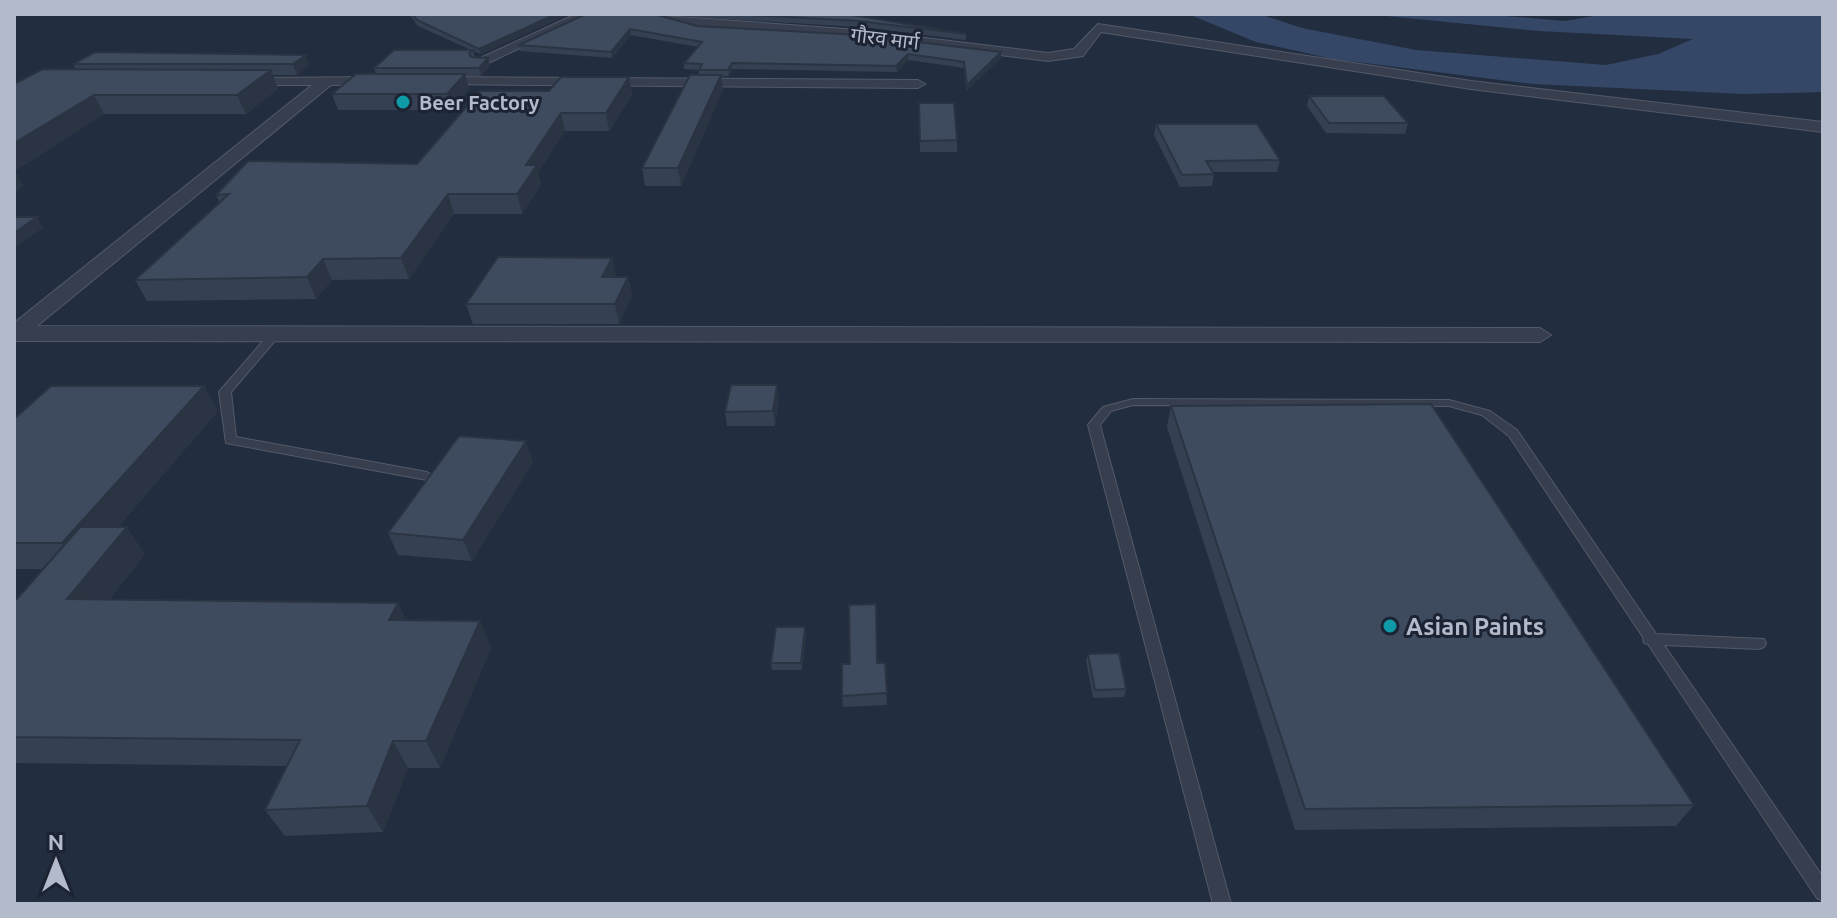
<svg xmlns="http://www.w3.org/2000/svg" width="1837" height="918" font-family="Ubuntu,'Noto Sans Devanagari',sans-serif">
<rect width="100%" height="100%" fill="#222d3f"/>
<path fill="#354767" d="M 1188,14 L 1259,14 L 1302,28 L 1416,50 L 1606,65 L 1658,54 L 1693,39 L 1539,31 L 1366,14 L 1481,14 L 1565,21 L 1605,14 L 1823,14 L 1823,92 L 1744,94 L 1533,84 L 1333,59 L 1256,42 Z"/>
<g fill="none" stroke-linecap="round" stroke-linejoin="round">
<g stroke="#525a6a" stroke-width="2">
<path id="service" d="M 275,331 L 279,332 L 280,334 L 279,336 L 231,392 L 236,437 L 427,472 L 433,476 L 431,479 L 427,480 L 226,443 L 219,392 L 271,332 Z
M 1133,399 L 1449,400 L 1490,411 L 1517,430 L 1656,634 L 1764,639 L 1766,643 L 1764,647 L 1759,649 L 1664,645 L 1823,877 L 1823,901 L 1817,898 L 1648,644 L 1644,643 L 1643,637 L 1509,436 L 1482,415 L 1449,406 L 1133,405 L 1111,411 L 1100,425 L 1231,904 L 1213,904 L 1088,425 L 1103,407 Z"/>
</g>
<g stroke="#525a6a" stroke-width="2">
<path id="minor" d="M 576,14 L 592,14 L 486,64 L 474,61 Z
M 638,14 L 859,30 L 1048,53 L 1074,49 L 1098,24 L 1471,81 L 1823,122 L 1823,132 L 1471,89 L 1101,32 L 1083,56 L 1048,61 L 859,38 L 698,29 Z
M 382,77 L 387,78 L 387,84 L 331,85 L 37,326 L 1540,328 L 1551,335 L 1540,342 L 14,341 L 14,323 L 312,85 L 242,85 L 235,81 L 237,78 Z
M 434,77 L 918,80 L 925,84 L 918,88 L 429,84 L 429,78 Z"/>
</g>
<use href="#service" fill="#373f4f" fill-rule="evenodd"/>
<use href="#minor" fill="#373f4f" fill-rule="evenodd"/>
</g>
<path fill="#354052" d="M 409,14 L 569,14 L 481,54 L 473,51 L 475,57 L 490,65 L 481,76 L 465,76 L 469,89 L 452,110 L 338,110 L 332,94 L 376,74 L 374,68 L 471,50 L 418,26 Z
M 586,14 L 846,14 L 966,34 L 966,40 L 859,27 L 657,15 L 697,26 L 1001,52 L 1001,58 L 966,91 L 964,68 L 908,60 L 897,72 L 732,69 L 729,76 L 721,76 L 723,90 L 681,186 L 645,186 L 642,168 L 699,75 L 699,70 L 684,69 L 684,63 L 698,47 L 631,35 L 612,58 L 520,51 L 519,45 Z
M 73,64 L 309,65 L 297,75 L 273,75 L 278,89 L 246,114 L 104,114 L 15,171 L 23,186 L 14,192 L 14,84 L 76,70 Z
M 629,77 L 632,95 L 609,131 L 565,131 L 538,172 L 541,184 L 522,214 L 454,214 L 409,279 L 332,280 L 316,299 L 147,301 L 135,280 L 220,203 L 216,195 L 417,164 L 549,91 Z
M 1309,96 L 1408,123 L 1405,134 L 1326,133 L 1307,106 Z
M 919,103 L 957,140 L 957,152 L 920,152 Z
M 1156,124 L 1280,160 L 1277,172 L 1213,172 L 1214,174 L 1212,186 L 1180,187 L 1154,135 Z
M 616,277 L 628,277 L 632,296 L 619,324 L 473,324 L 466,304 Z
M 204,386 L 218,411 L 118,527 L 145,554 L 109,600 L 398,603 L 406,620 L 480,621 L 491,648 L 440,768 L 408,768 L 383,832 L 285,836 L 265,810 L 287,766 L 14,763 L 14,599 L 17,599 L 43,569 L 14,569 L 14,419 Z
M 779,399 L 775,426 L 727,426 L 725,412 Z
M 1171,406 L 1694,805 L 1676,826 L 1295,830 L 1167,427 Z
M 533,462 L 472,561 L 398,555 L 388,533 Z
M 806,634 L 802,670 L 772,670 L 771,663 Z
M 1088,654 L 1126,689 L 1124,697 L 1093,698 L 1086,661 Z
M 877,663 L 885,663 L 887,705 L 843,707 L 842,696 Z"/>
<path fill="#2b3442" d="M 556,14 L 569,14 L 481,54 L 479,49 Z
M 630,29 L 631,35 L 612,58 L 611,52 Z
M 1001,52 L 1001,58 L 966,91 L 967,85 Z
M 908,54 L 908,60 L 897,72 L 896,66 Z
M 306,55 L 309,65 L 297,75 L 293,64 Z
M 488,58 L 490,65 L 481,76 L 479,68 Z
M 732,63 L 732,69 L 729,76 L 728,70 Z
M 271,70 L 278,89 L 246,114 L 237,95 Z
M 465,74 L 469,89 L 452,110 L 447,94 Z
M 721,75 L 723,90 L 681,186 L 678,168 Z
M 629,77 L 632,95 L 609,131 L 606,113 Z
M 94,95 L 104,114 L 15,171 L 23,186 L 14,192 L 14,143 Z
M 561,113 L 565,131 L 538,173 L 541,184 L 522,214 L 517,194 L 526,165 Z
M 448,194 L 454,214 L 409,279 L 401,258 Z
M 37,217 L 43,228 L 14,248 L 14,233 Z
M 612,258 L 616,277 L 602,277 Z
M 323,259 L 332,280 L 316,299 L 307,277 Z
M 628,277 L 632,296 L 619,324 L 615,304 Z
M 777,385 L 779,399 L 775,426 L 773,411 Z
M 204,386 L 218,411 L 82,569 L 62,543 Z
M 526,441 L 533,462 L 472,561 L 463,540 Z
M 127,527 L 145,554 L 88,626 L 67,599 Z
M 398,603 L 411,630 L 389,620 Z
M 480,621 L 491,648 L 440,768 L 426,741 Z
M 805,627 L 806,634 L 802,670 L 801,663 Z
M 393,741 L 408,768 L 383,832 L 367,806 Z"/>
<path fill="#3e4b5f" stroke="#2b3442" stroke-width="2" d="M 412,14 L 556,14 L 479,49 L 417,20 Z
M 586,14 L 654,14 L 697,26 L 859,35 L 1001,52 L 967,85 L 964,62 L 908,54 L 896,66 L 732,63 L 728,70 L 699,70 L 702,64 L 684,63 L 702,42 L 630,29 L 611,52 L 519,45 Z
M 734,14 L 846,14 L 966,34 L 859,21 Z
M 394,50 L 473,50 L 469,53 L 471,57 L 488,58 L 479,68 L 374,68 Z
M 95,52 L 306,55 L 293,64 L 73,64 Z
M 43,69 L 271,70 L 237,95 L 94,95 L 14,143 L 14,84 Z
M 356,74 L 465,74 L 447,94 L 332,94 Z
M 690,75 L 721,75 L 678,168 L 642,168 Z
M 561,77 L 629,77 L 606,113 L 561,113 L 526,165 L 537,165 L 517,194 L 448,194 L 401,258 L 323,259 L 307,277 L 135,280 L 229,194 L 216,195 L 248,161 L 417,164 L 480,91 L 549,91 Z
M 1309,96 L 1384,96 L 1408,123 L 1329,123 Z
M 919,103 L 954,103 L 957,140 L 920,141 Z
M 1156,124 L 1257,124 L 1280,160 L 1206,161 L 1214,174 L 1182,175 Z
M 14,217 L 37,217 L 14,233 Z
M 498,257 L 612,258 L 602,277 L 628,277 L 615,304 L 466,304 Z
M 731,385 L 777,385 L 773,411 L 725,412 Z
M 51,386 L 204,386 L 62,543 L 14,543 L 14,419 Z
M 1431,404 L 1694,805 L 1305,809 L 1171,406 Z
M 459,436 L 526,441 L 463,540 L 388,533 Z
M 80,527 L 127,527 L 67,599 L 398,603 L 389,620 L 480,621 L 426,741 L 393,741 L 367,806 L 265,810 L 300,740 L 14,737 L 14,599 L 17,599 Z
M 876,604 L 877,663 L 885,663 L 887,693 L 842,696 L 842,664 L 850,664 L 849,605 Z
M 776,627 L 805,627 L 801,663 L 771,663 Z
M 1119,653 L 1126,689 L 1095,690 L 1088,654 Z"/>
<g fill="#0f9aa8" stroke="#1c2434" stroke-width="3">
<circle cx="403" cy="102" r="8"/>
<circle cx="1390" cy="626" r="8"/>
</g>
<g text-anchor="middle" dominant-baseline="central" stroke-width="6" stroke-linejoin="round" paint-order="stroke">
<g font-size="20" fill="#b3baca" stroke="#1c2434">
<text transform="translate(885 38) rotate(7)">गौरव मार्ग</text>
</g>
<g font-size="20" font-weight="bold" fill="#b3baca" stroke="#1c2434" text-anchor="start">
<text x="419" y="102">Beer Factory</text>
</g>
<g font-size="24" font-weight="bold" fill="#b3baca" stroke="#1c2434" text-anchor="start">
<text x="1406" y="626">Asian Paints</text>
</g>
</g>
<rect width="1837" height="918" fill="none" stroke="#b3baca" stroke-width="32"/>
<g transform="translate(56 862)" stroke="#1c2434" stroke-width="6" paint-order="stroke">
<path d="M0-6L14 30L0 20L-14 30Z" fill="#b3baca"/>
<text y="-12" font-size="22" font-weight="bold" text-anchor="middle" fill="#b3baca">N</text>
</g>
</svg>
